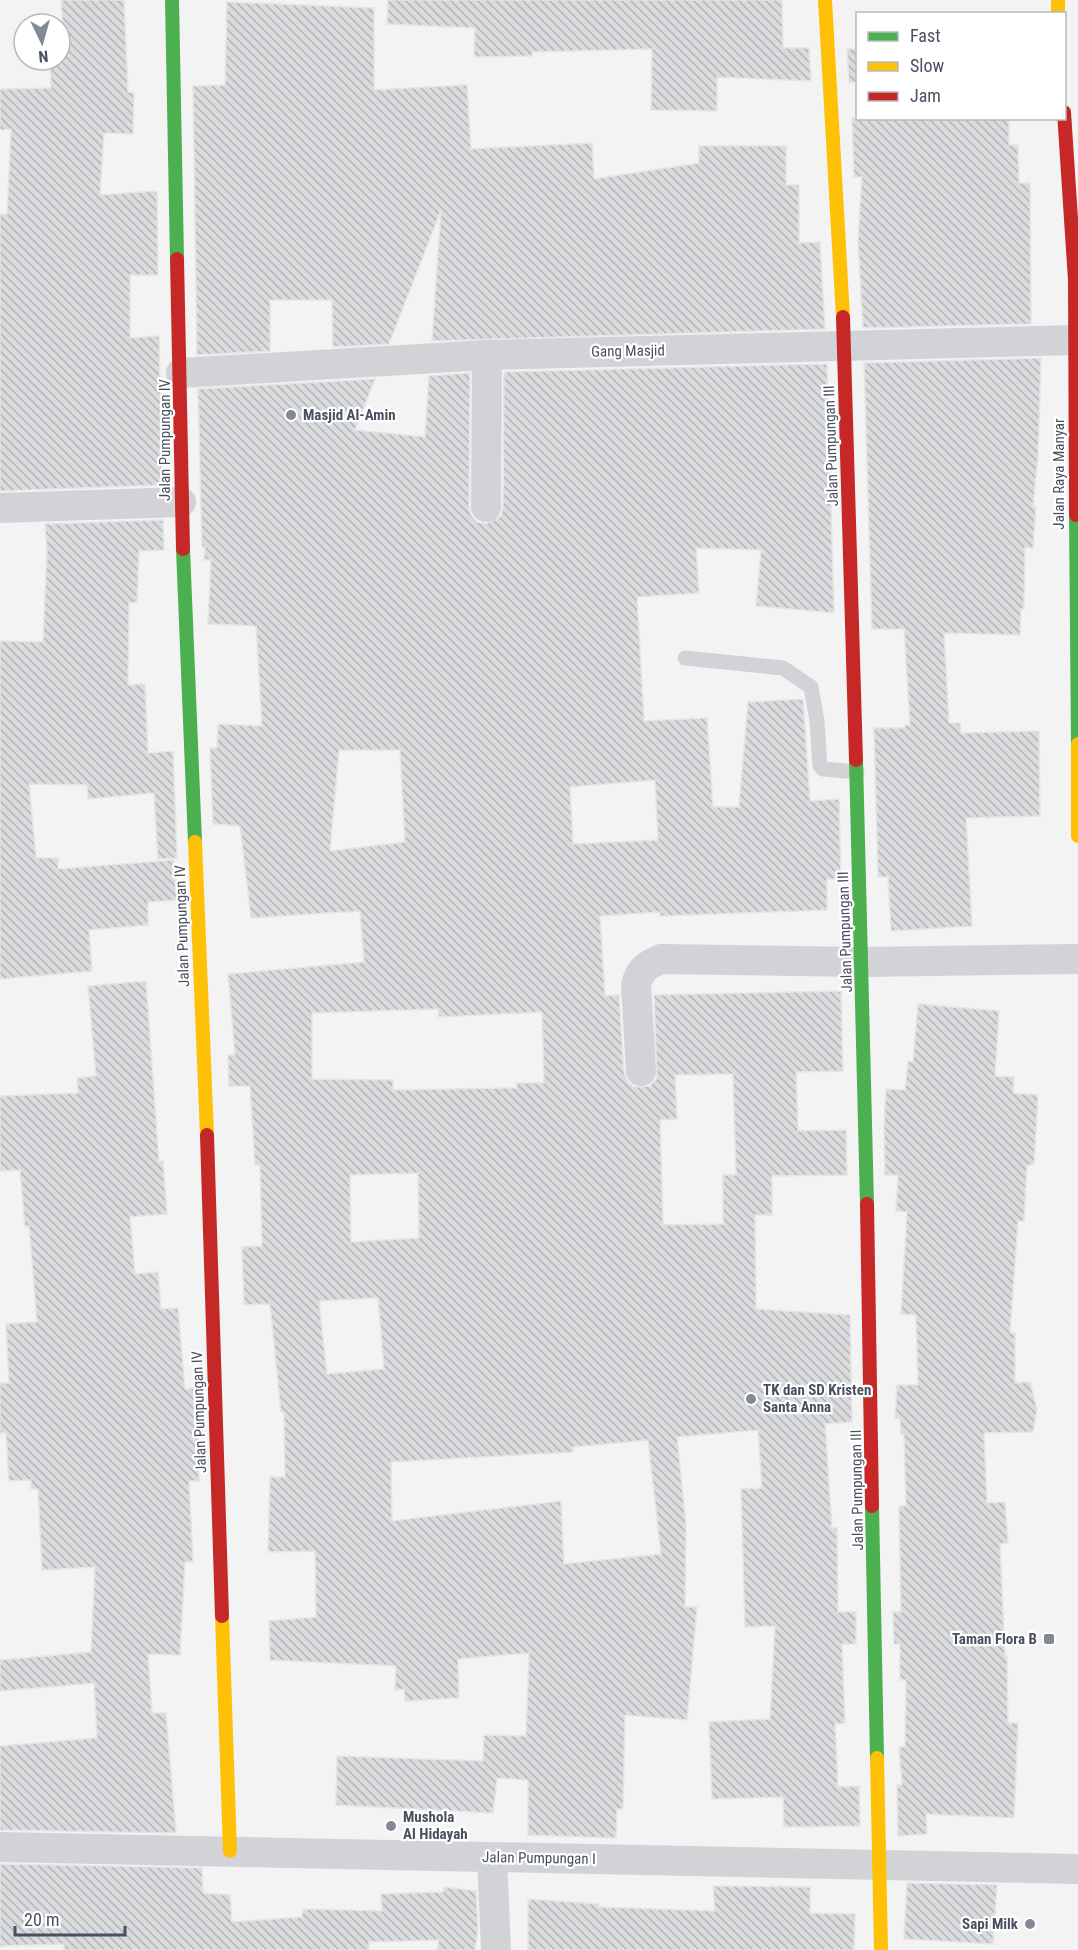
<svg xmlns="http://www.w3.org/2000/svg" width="1078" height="1950" font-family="'Roboto Condensed',sans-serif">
<defs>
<pattern id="building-back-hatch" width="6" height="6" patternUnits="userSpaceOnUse" patternTransform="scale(1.5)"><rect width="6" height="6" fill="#dadbdd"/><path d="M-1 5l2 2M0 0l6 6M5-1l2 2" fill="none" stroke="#b3b4b7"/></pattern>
</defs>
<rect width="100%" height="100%" fill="#f3f3f3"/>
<path fill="url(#building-back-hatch)" stroke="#e4e5e6" stroke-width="1.5" fill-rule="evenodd" d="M 61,0 L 124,0 L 128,92 L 134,93 L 133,134 L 104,133 L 100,195 L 157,191 L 158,275 L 130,275 L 130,338 L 159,336 L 162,485 L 0,491 L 0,214 L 7,214 L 11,129 L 0,130 L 0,89 L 51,88 L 50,60 L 60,60 L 60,33 L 63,33 Z
M 388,0 L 782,0 L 783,48 L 809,48 L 811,81 L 717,77 L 717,111 L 651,110 L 652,49 L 532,52 L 532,56 L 474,57 L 475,28 L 387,24 Z
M 227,2 L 374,8 L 374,90 L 467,85 L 471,149 L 592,143 L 594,179 L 699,163 L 699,146 L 786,146 L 786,185 L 799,185 L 799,243 L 820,242 L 825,329 L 432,341 L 441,210 L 389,344 L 333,347 L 332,300 L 270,300 L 270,351 L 197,355 L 193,86 L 225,85 Z
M 847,49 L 858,49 L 858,82 L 849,82 Z
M 852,118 L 1009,118 L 1009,145 L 1018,145 L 1019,183 L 1030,183 L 1031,324 L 863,328 L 858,241 L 862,177 L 854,177 Z
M 1041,358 L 1038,455 L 1033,507 L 1036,507 L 1033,548 L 1025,547 L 1024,609 L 1021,609 L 1020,635 L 944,633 L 949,723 L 960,723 L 961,733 L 1039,731 L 1040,816 L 966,818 L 972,926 L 891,931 L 888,877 L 878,877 L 874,728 L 905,728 L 905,725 L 910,725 L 904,629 L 872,629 L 864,363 Z
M 827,364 L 834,613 L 756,606 L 761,550 L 696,548 L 699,593 L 637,597 L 644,721 L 707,718 L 713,807 L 739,807 L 748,702 L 803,699 L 810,801 L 839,799 L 841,879 L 827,879 L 827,910 L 660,916 L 660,912 L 600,916 L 605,996 L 619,995 L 624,1072 L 627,1081 L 634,1087 L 650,1086 L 657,1078 L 654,995 L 841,991 L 843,1071 L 796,1072 L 798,1131 L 846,1130 L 847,1175 L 772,1176 L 772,1215 L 755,1215 L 756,1309 L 850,1315 L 852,1422 L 825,1424 L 832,1528 L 837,1528 L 838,1612 L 856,1612 L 856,1644 L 842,1644 L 845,1723 L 835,1724 L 838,1787 L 859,1786 L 860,1826 L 784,1827 L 783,1797 L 712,1799 L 709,1722 L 770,1719 L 775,1626 L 745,1627 L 741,1489 L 762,1488 L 758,1430 L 677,1437 L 686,1525 L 685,1607 L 697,1607 L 687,1720 L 625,1715 L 623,1809 L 617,1809 L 616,1838 L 528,1835 L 528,1780 L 497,1778 L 493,1813 L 336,1805 L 337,1756 L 483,1761 L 484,1735 L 526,1736 L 529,1653 L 458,1659 L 459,1698 L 405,1701 L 404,1689 L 395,1690 L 396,1666 L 270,1660 L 269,1621 L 316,1617 L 315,1551 L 268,1552 L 270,1477 L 285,1477 L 284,1412 L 281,1412 L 270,1304 L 244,1305 L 242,1247 L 262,1246 L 260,1165 L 255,1165 L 250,1086 L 229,1086 L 228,1055 L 235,1055 L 228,974 L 364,962 L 360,911 L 251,918 L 240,826 L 213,824 L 210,748 L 217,748 L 218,724 L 262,726 L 256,626 L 208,624 L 211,560 L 204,560 L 205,547 L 202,547 L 198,389 L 375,379 L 355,430 L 425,437 L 429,376 L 470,373 L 469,507 L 471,515 L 477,522 L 486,524 L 501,516 L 503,507 L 504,372 ZM 339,750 L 400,750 L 405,842 L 330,851 ZM 655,780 L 658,840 L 573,844 L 570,787 ZM 438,1009 L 439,1017 L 542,1012 L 544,1083 L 517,1083 L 517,1088 L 393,1090 L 393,1080 L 312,1079 L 312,1013 ZM 733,1074 L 736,1175 L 723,1175 L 723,1224 L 663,1225 L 660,1120 L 677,1119 L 675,1075 ZM 418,1173 L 419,1238 L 351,1242 L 350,1175 ZM 378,1298 L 384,1369 L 327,1374 L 319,1301 ZM 648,1440 L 661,1554 L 564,1564 L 561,1501 L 392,1521 L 391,1462 L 573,1452 L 573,1447 Z
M 163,520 L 164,550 L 139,551 L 137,603 L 129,602 L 128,685 L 145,684 L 148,753 L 173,751 L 177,858 L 158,859 L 154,793 L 88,799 L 87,785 L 29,784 L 36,858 L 58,858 L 58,869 L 174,860 L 177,900 L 148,902 L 148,925 L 89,930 L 92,971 L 0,979 L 0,641 L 43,642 L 47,551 L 45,524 Z
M 146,981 L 159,1162 L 163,1161 L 167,1214 L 130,1217 L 135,1274 L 158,1272 L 161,1309 L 178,1308 L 185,1389 L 194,1388 L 198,1434 L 199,1481 L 189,1481 L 193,1562 L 185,1562 L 180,1655 L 148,1654 L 152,1713 L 166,1713 L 176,1833 L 0,1830 L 0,1746 L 97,1738 L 94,1683 L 0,1691 L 0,1660 L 91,1652 L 95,1567 L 42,1570 L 38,1489 L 31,1489 L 31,1480 L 9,1481 L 6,1433 L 0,1433 L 0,1383 L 9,1383 L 6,1324 L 37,1322 L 29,1226 L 25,1227 L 20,1170 L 0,1171 L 0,1096 L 78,1093 L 77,1078 L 96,1076 L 88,986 Z
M 918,1004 L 999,1011 L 995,1076 L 1014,1077 L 1013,1093 L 1038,1095 L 1034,1165 L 1027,1165 L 1024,1221 L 1018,1221 L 1010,1333 L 1015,1333 L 1015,1383 L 1030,1382 L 1037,1409 L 1033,1432 L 984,1433 L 987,1503 L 1005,1502 L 1008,1543 L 1000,1544 L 1005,1657 L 1007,1657 L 1008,1723 L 1018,1723 L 1014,1818 L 926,1814 L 927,1834 L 898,1836 L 897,1785 L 902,1785 L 899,1747 L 905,1747 L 906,1680 L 900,1680 L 900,1644 L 894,1644 L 893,1612 L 901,1612 L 899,1506 L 906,1506 L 904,1434 L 901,1434 L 900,1418 L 895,1418 L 897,1385 L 918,1385 L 916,1315 L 901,1314 L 907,1212 L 896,1211 L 898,1175 L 885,1175 L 884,1126 L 886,1089 L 905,1090 L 908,1061 L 913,1062 Z
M 0,1864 L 202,1868 L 203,1893 L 230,1895 L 232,1922 L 302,1917 L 303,1909 L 382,1911 L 381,1894 L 443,1892 L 444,1887 L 476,1891 L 478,1930 L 475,1950 L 437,1950 L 439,1940 L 369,1942 L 369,1950 L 64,1950 L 64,1944 L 0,1946 Z
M 907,1883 L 997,1885 L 993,1944 L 904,1939 Z
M 713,1886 L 810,1887 L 810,1913 L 855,1914 L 854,1950 L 528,1950 L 528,1899 L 598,1904 L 598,1907 L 715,1911 Z"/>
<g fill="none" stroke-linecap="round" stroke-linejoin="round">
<path stroke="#d2d3d6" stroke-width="15" d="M 685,658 L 783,668 L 811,687 L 817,721 L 820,766 L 823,769 L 857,772"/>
<path stroke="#d2d3d6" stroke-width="30" d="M 181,373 L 487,355 L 1075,340
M 486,507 L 487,355
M 0,508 L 181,502
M 641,1071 L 636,985 C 640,969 647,965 661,959 L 862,962 L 1078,959
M 0,1847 L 1078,1869
M 492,1858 L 496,1950"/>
<path stroke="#4caf50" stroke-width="14" d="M 172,0 L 177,259
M 1076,515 L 1078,744
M 183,549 L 195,842
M 856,760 L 867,1204
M 872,1506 L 877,1758"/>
<path stroke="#ffc107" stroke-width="14" d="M 825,0 L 843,317
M 1058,0 L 1058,14
M 1078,744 L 1078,836
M 195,842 L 207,1135
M 222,1616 L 230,1851
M 877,1758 L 881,1950"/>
<path stroke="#c62828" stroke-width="14" d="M 1064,112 L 1075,280 L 1076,515
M 177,259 L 183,549
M 843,317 L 856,760
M 207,1135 L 222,1616
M 867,1204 L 872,1506"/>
</g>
<g fill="#848a93" stroke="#fff" stroke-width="2">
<circle cx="291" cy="415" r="6"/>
<circle cx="751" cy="1399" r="6"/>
<rect x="1043" y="1633" width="12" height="12" rx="3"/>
<circle cx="391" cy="1826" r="6"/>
<circle cx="1030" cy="1924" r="6"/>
</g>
<g text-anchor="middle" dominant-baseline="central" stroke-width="4.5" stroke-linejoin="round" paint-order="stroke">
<g font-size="15" fill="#495160" stroke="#fff">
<text transform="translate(628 351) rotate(-1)">Gang Masjid</text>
<text transform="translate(165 440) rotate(-90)">Jalan Pumpungan IV</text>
<text transform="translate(831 446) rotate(-92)">Jalan Pumpungan III</text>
<text transform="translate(1059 474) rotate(-90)">Jalan Raya Manyar</text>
<text transform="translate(182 926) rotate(-92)">Jalan Pumpungan IV</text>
<text transform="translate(845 932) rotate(-92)">Jalan Pumpungan III</text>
<text transform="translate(199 1412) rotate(-92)">Jalan Pumpungan IV</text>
<text transform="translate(857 1490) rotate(-91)">Jalan Pumpungan III</text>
<text transform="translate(539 1858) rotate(1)">Jalan Pumpungan I</text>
</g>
<g font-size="15" font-weight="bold" fill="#495160" stroke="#fff" text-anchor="start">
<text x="303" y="415">Masjid Al-Amin</text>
<text x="763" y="1390">TK dan SD Kristen<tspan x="763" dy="17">Santa Anna</tspan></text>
<text x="1037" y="1639" text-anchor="end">Taman Flora B</text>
<text x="403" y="1817">Mushola<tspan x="403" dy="17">Al Hidayah</tspan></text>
<text x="1018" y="1924" text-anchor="end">Sapi Milk</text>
</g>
</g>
<rect x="856" y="12" width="210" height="108" fill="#ffffff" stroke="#b6b9bf" stroke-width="1.5"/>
<rect x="868" y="32" width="30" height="9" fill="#4caf50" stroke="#b6b9bf" stroke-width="1.5"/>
<text x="910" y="42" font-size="18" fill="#495160">Fast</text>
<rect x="868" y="62" width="30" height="9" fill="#ffc107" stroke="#b6b9bf" stroke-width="1.5"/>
<text x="910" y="72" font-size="18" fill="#495160">Slow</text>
<rect x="868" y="92" width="30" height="9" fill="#c62828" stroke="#b6b9bf" stroke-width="1.5"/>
<text x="910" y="102" font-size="18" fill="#495160">Jam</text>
<g transform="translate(42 42) rotate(175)"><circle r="28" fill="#ffffff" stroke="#b6b9bf" stroke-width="1.5"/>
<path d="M0-4.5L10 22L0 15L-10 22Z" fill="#848a93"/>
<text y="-9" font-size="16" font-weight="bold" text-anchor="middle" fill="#495160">N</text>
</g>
<path d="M15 1926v9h110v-9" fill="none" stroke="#495160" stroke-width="3"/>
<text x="24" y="1926" font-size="18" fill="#495160" stroke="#ffffff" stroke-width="4.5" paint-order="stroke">20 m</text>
</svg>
